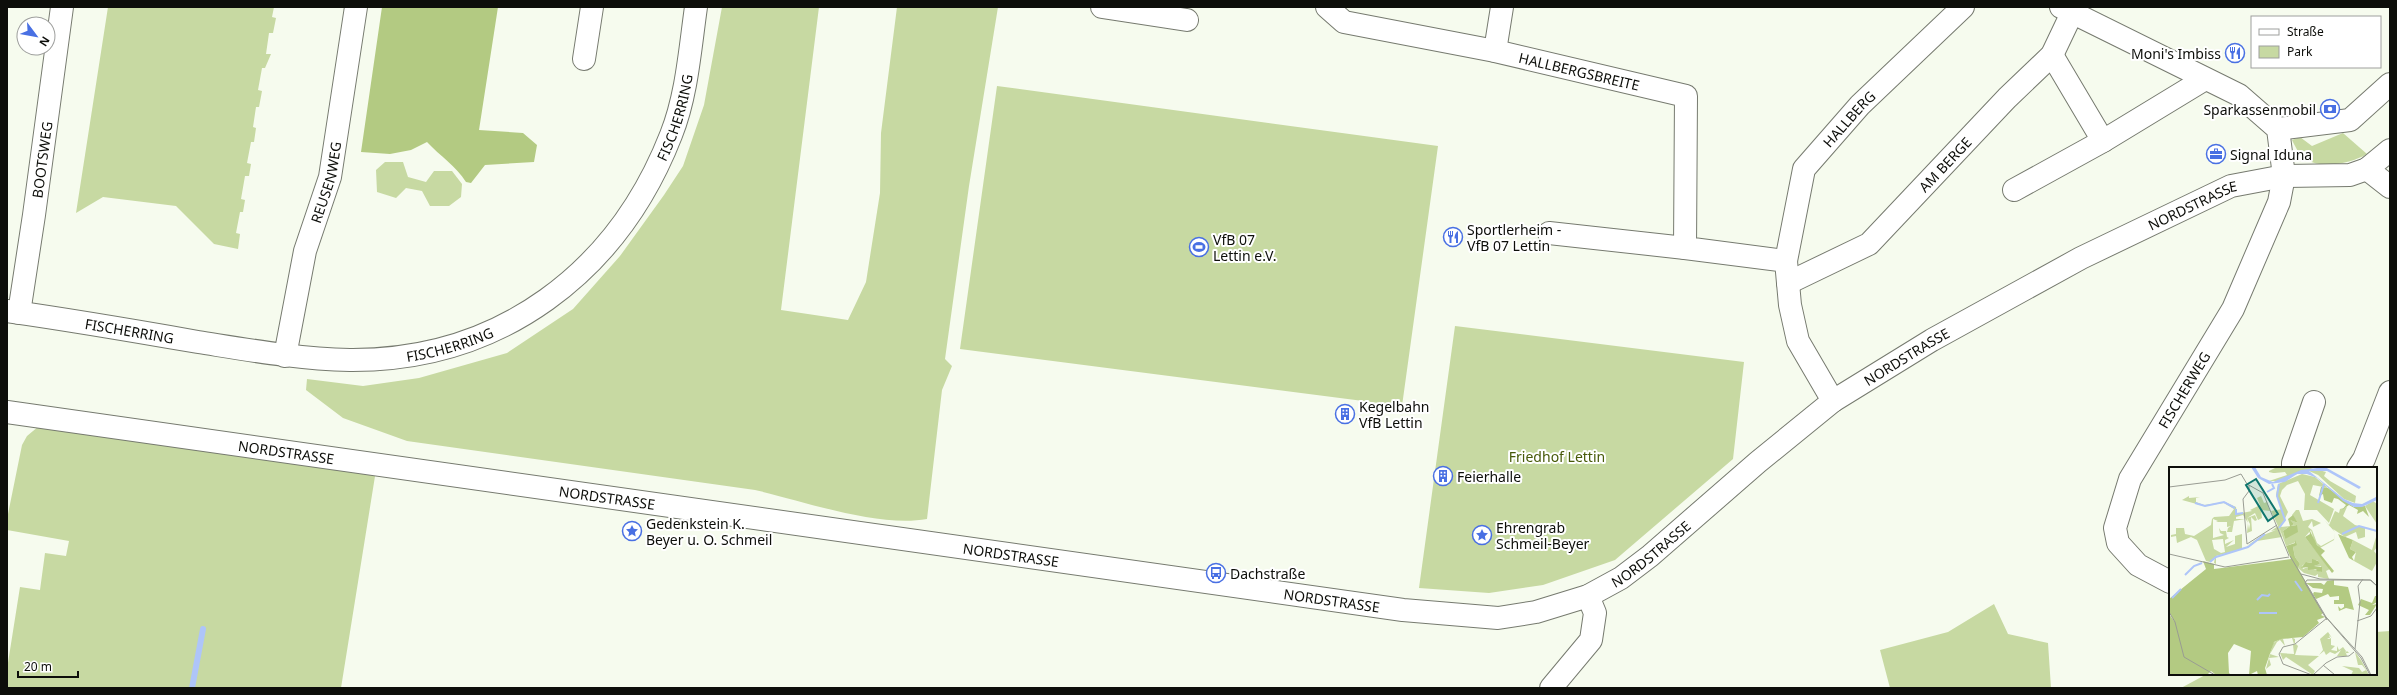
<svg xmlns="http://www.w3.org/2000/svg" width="2397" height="695" font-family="'Noto Sans',sans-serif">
<rect width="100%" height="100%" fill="#f6fbee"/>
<path fill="#c7d9a2" d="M 108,7 L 274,7 L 272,17 L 276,18 L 273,33 L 269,33 L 266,54 L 271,54 L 265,68 L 262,68 L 258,90 L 262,91 L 259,107 L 256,107 L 253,127 L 256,128 L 254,142 L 251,142 L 247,163 L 251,164 L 249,176 L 245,176 L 241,199 L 245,200 L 243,212 L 240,212 L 236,233 L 240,234 L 238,249 L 214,244 L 176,206 L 103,197 L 76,213 Z
M 722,7 L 819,7 L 781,310 L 848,320 L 866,282 L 880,193 L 881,133 L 897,7 L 998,7 L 969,186 L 945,359 L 952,366 L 942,390 L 927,519 C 878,528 804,501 755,490 L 407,441 L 343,418 L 306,390 L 307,379 L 363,386 L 419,378 L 507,353 L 573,309 L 620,256 L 664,195 L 683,166 L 704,105 Z
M 997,86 L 1438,146 L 1402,406 L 960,349 Z
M 2343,133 L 2367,154 C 2352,163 2323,169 2307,160 C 2299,155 2296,148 2292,140 L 2300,137 L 2312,146 Z
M 385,162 L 403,162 L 408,177 L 426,182 L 434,171 L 452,171 L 462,184 L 461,197 L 449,206 L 430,206 L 422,191 L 406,188 L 396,198 L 377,192 L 376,170 Z
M 1455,326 L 1744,362 L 1733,459 L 1615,560 L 1543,585 L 1489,593 L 1419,588 Z
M 39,426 L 376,470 L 341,688 L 7,688 L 7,669 L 20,587 L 40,590 L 45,553 L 66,556 L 69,541 L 7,530 L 7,519 L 22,445 L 27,436 Z
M 1994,604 L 2008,634 L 2048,643 L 2051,688 L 1890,688 L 1880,650 L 1948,632 Z
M 2390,631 L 2390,688 L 2181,688 L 2207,674 L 2376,674 L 2376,632 Z"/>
<path fill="#b3ca82" d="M 382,7 L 498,7 L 479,130 L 523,133 L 537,145 L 534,162 L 485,165 L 471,183 L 466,182 C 456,166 440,156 427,142 L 411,150 L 390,154 L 361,152 Z"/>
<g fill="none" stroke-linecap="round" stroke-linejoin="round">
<path stroke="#aec5f9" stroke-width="6" d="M 192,688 L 203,629"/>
<g stroke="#767a6f" stroke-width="24">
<g id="minor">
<path d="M 1102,7 L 1187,20"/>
<path id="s1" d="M 1327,7 L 1344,22 L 1495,51 L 1686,96 L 1685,248 L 1786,261 L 1790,305 L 1798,341 L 1833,401"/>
<path d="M 2061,7 L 2239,95 L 2278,129 L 2284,176 L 2279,202 L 2233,309 L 2130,479 L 2115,528 L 2118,543 L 2138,565 L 2170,582"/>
<path d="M 1495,51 L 1502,7"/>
<path d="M 2052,55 L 2103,141"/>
<path d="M 584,59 L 592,7"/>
<path d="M 2278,129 L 2350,120 L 2390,84"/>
<path d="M 2367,169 L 2390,187"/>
<path d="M 2014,190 L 2103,141 L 2205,79"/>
<path d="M 1549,233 L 1685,248"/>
<path id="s2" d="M 1786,261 L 1804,169 L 1860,105 L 1963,7"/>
<path id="s3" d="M 1788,283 L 1869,244 L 2007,98 L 2052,55 L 2072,13"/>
<path id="s4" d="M 7,311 C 71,320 135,331 198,342 C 249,350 299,359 350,360 C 500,361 617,273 671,135 C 687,95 690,49 696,7"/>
<path id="s5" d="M 19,313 L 34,215 L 62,7"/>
<path id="s6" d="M 285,356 L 305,251 L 330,177 L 356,7"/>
<path id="s7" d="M 7,412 L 1403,610 L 1498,618 L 1536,612 L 1588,596 L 1621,578 L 1650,556 L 1758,462 L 1833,401 L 1932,340 L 2081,258 L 2231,186 L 2284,176 L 2350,175 L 2367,169 L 2390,150"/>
<path d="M 2293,468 L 2293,463 L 2314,402"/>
<path d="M 2358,468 L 2364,459 L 2390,392"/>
<path d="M 1551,688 L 1591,640 L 1595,613 L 1588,596"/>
</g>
</g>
<use href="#minor" stroke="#fff" stroke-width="22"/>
</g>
<defs>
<g id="restaurant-ring" transform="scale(1)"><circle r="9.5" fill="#fff" stroke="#4970e3" stroke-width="1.5"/><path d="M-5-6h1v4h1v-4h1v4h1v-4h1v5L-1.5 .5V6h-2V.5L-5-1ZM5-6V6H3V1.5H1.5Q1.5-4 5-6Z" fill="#4970e3"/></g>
<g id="bank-ring" transform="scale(1)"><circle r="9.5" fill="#fff" stroke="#4970e3" stroke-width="1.5"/><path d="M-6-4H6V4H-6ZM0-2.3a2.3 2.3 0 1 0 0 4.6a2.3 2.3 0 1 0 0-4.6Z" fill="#4970e3"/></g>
<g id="office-ring" transform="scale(1)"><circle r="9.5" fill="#fff" stroke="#4970e3" stroke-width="1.5"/><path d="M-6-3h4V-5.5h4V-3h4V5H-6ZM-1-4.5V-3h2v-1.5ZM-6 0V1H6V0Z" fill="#4970e3"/></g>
<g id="stadium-ring" transform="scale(1)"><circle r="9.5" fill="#fff" stroke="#4970e3" stroke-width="1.5"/><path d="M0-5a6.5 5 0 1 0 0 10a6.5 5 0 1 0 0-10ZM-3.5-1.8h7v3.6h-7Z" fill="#4970e3"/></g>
<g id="building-ring" transform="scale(1)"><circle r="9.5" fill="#fff" stroke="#4970e3" stroke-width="1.5"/><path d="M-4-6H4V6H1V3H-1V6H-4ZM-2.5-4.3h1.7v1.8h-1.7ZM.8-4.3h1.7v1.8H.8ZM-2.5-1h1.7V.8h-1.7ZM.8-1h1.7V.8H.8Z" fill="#4970e3"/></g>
<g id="sight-ring" transform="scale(1)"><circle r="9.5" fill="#fff" stroke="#4970e3" stroke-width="1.5"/><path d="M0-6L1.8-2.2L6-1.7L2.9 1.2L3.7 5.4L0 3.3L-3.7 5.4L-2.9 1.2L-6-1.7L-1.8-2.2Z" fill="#4970e3"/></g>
<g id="bus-ring" transform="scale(1)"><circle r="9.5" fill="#fff" stroke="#4970e3" stroke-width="1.5"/><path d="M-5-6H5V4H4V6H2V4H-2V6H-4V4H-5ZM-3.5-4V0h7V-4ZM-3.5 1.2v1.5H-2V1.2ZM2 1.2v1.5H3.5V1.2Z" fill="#4970e3"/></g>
</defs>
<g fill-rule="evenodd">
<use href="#restaurant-ring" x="2235" y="53"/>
<use href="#bank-ring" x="2330" y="109"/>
<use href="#office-ring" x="2216" y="154"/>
<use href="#restaurant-ring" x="1453" y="237"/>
<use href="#stadium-ring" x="1199" y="247"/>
<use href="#building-ring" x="1345" y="414"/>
<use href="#building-ring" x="1443" y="476"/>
<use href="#sight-ring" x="632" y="531"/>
<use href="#sight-ring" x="1482" y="535"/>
<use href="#bus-ring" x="1216" y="573"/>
</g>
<g text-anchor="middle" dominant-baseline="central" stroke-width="4" stroke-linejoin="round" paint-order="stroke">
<g font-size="14" fill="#0d0e0a" stroke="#fff" text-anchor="start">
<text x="2221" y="53" text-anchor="end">Moni's Imbiss</text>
<text x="2316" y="109" text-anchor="end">Sparkassenmobil</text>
<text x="2230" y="154">Signal Iduna</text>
<text x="1467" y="229">Sportlerheim -<tspan x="1467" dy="16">VfB 07 Lettin</tspan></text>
<text x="1213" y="239">VfB 07<tspan x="1213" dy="16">Lettin e.V.</tspan></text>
<text x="1359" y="406">Kegelbahn<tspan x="1359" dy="16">VfB Lettin</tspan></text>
<text x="1457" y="476">Feierhalle</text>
<text x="646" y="523">Gedenkstein K.<tspan x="646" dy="16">Beyer u. O. Schmeil</tspan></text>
<text x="1496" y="527">Ehrengrab<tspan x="1496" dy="16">Schmeil-Beyer</tspan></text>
<text x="1230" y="573">Dachstraße</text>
</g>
<g font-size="14" fill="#0d0e0a" stroke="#fff">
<text stroke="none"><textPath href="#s1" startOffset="263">HALLBERGSBREITE</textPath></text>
<text stroke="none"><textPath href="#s4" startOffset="783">FISCHERRING</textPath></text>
<text stroke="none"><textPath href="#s2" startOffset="161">HALLBERG</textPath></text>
<text stroke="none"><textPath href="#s5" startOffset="155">BOOTSWEG</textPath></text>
<text stroke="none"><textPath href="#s3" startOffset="200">AM BERGE</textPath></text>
<text stroke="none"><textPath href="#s6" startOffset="179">REUSENWEG</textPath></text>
<text stroke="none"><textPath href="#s7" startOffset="2322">NORDSTRASSE</textPath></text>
<text stroke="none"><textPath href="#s4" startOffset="124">FISCHERRING</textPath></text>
<text stroke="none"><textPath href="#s4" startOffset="448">FISCHERRING</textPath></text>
<text stroke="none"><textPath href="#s7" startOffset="1998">NORDSTRASSE</textPath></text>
<text transform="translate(2184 390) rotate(-59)">FISCHERWEG</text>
<text stroke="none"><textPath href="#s7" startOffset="282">NORDSTRASSE</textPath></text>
<text stroke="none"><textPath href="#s7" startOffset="606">NORDSTRASSE</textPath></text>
<text stroke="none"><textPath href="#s7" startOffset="1674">NORDSTRASSE</textPath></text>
<text stroke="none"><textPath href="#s7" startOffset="1014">NORDSTRASSE</textPath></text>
<text stroke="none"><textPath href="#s7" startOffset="1338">NORDSTRASSE</textPath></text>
</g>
<g font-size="14" fill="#475a09" stroke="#fff">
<text x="1557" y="456">Friedhof Lettin</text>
</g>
</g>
<g transform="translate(2169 467)">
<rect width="208" height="208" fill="#f6fbee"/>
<path d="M 108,0 L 147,0 L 110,14 L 100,14 L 118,8 L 116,5 L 106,6 L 104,6 L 100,5 L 100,4 ZM 150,3 L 157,5 L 155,9 L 161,14 L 187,29 L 186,36 L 175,32 L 149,8 L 140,4 ZM 133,7 L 146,10 L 159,21 L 144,18 L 141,28 L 165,42 L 160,56 L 148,43 L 135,43 L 136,27 L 129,14 L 118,18 L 113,23 L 111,29 L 119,45 L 112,60 L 121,59 L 114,64 L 116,72 L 127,62 L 127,58 L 122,59 L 125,57 L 119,52 L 129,56 L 123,48 L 127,43 L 130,43 L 134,54 L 143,52 L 152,56 L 144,60 L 143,54 L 139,60 L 143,63 L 148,76 L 152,79 L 165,72 L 166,65 L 155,53 L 160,58 L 166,44 L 170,46 L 171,42 L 178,40 L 174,49 L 186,58 L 205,63 L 196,61 L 196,70 L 189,72 L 187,65 L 176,70 L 164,62 L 166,65 L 165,73 L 151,81 L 145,74 L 142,63 L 136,70 L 161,102 L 157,104 L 160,112 L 149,110 L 149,107 L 146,109 L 135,106 L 129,101 L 131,97 L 126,90 L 124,80 L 127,76 L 127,75 L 117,79 L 110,60 L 113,70 L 88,74 L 78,79 L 92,69 L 107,63 L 102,64 L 109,59 L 102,44 L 113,42 L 107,28 L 109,17 ZM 148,93 L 151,97 L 145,99 L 152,99 L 153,105 L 139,100 L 134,102 L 133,99 L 138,95 L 143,96 ZM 20,29 L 20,31 L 31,30 L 27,31 L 27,35 L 35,38 L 56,35 L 67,40 L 68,47 L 83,44 L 81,43 L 91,38 L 88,31 L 92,29 L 95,36 L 98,35 L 101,44 L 92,43 L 93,51 L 89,53 L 86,46 L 78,51 L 80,63 L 81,57 L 78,51 L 86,48 L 88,53 L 86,54 L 82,50 L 83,64 L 78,66 L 79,56 L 74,48 L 67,50 L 67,52 L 76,52 L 65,54 L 63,65 L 58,65 L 59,61 L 62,59 L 58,60 L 58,55 L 47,55 L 49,54 L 44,52 L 44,71 L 55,68 L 51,66 L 50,61 L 52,64 L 57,64 L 58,70 L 60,71 L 56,73 L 56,77 L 65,73 L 57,80 L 66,77 L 66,69 L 73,67 L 73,82 L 47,89 L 47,97 L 45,96 L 46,90 L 41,95 L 37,94 L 28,73 L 22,70 L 8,76 L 7,69 L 2,70 L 2,68 L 7,67 L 7,61 L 15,61 L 16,67 L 25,69 L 42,58 L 43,52 L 45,50 L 60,49 L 65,42 L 55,36 L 35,39 L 13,33 ZM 54,72 L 56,85 L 52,86 L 45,82 L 43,73 ZM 204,34 L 208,37 L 208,57 L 196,39 ZM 208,67 L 208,80 L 205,84 L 208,88 L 208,95 L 203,104 L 185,94 L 187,85 L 181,82 L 184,73 L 203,83 ZM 159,165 L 163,171 L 160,168 L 161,171 L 158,171 L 160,172 L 162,171 L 162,178 L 166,179 L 162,183 L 168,184 L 168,179 L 170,183 L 174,180 L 177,184 L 176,186 L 178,184 L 180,186 L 177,186 L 178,189 L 168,189 L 172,183 L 166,187 L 161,185 L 157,188 L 155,184 L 150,188 L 154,183 L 151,172 ZM 119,171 L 124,171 L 126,172 L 126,176 L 129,173 L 125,177 L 123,171 L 114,172 L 116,179 L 111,173 L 108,175 L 101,187 L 110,190 L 100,191 L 102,198 L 97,202 L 104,176 L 111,172 ZM 127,177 L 129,179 L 126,188 L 150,189 L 139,198 L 146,204 L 144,208 L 117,190 L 114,193 L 111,186 L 125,187 L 124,178 ZM 186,185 L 192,193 L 200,208 L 182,208 L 184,204 L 173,199 L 190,201 L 193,205 L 197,203 L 193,198 L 189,198 Z" fill="#c7d9a2" fill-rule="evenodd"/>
<path d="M 152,20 L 159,21 L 185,40 L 196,39 L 200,50 L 194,44 L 188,47 L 189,43 L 180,38 L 173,43 L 177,38 L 169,32 L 165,31 L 163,36 L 155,33 L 154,27 L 150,29 ZM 124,48 L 129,56 L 121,53 L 125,57 L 122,59 L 128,58 L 129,65 L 116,72 L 114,64 L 121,59 L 119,52 ZM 140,62 L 148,78 L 156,84 L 152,88 L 165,104 L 163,106 L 136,70 L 141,67 ZM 169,67 L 184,73 L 181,82 L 187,85 L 183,90 L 185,94 L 180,91 ZM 126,73 L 128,78 L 124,80 L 126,90 L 131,97 L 129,101 L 154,146 L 152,148 L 156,150 L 148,153 L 150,156 L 134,170 L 112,172 L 105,175 L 96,201 L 98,208 L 89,208 L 88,204 L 80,208 L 82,184 L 65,177 L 59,186 L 60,206 L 62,208 L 47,208 L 42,204 L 38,208 L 0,208 L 0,147 L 6,155 L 0,145 L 0,132 L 37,102 L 34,94 L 45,97 L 45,102 L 122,92 L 117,79 L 126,76 ZM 143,92 L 149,94 L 151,97 L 145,99 L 153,100 L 153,105 L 147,104 L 148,103 L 146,102 L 139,103 L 139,100 L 132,101 L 137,95 L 143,96 ZM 165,113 L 165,118 L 179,120 L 185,143 L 177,141 L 170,144 L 169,139 L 172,142 L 175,140 L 175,137 L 165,137 L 165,133 L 170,133 L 170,129 L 161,130 L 159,127 L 147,132 L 144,127 L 145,125 L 153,126 L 154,122 L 144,121 L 137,116 L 152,116 L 155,118 L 158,114 ZM 206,129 L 208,129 L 208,135 L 203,138 L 208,137 L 201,148 L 196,148 L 200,143 L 189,138 L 192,132 L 203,136 Z" fill="#b3ca82"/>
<path d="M 82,0 L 86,0 L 92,10 L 104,15 L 132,3 L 156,0 L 192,20 L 190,22 L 158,4 L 140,4 L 175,32 L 184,36 L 193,37 L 207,30 L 208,33 L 193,40 L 185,40 L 174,34 L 148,11 L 138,7 L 128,7 L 116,15 L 100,17 L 89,11 Z" fill="#aec5f9"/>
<path fill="none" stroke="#aec5f9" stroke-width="2" d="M 110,17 L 108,29 L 116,53 L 110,61M 98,25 L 105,21 L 103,17M 26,36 L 36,39 L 55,35 L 66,41M 149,36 L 155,17M 67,42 L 67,47 L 74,46M 173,67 L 190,59 L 208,64M 41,95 L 47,90 L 79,80 L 96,67M 16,108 L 25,99 L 33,96M 126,114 L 133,124M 3,131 L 12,122M 88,133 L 93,128 L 99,129 L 101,127M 90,146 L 108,146"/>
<path fill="none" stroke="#999c93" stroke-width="1" d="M 80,18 L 80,24 L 74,32 L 78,77 L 108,58M 0,20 L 56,13 L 72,7 L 78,17 L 94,26 L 120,89M 0,87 L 56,100 L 120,90M 121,89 L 157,150 L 193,190 L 202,208M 132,107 L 151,112 L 202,113 L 208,119M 138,113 L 201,113 L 208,119M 138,113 L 136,116 L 158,153M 0,145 L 6,155 L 15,190 L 46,208M 156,149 L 192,191 L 201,208M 188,154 L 202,149 L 208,141M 186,182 L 191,135 L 189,119 L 194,112M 154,198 L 166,208M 143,208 L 114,197 L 110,187 L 114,180 L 126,177 L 158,151M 144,208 L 157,196 L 168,190 L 180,189 L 185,185"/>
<path fill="#0f766e" fill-opacity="0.15" stroke="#0f766e" stroke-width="2" d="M 87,12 L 109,47 L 99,54 L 77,18 Z"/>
<rect width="208" height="208" fill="none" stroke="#0d0e0a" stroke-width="2"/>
</g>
<rect width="2397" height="695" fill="none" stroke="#0d0e0a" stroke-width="16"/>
<rect x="2251" y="16" width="130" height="52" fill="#ffffff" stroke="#9e9f9d"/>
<rect x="2259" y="29" width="20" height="6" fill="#ffffff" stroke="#9e9f9d"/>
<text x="2287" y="36" font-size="12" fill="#0d0e0a">Straße</text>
<rect x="2259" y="46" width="20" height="12" fill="#c7d9a2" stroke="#9e9f9d"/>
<text x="2287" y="56" font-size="12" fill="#0d0e0a">Park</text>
<g transform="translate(36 36) rotate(122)"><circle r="19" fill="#ffffff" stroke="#9e9f9d"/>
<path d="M0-3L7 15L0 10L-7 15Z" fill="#4970e3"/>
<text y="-6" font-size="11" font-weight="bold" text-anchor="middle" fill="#0d0e0a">N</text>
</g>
<path d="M18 671v6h60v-6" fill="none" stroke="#0d0e0a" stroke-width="2"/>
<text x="24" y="671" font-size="12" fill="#0d0e0a" stroke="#ffffff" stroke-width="3" paint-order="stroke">20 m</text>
</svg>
